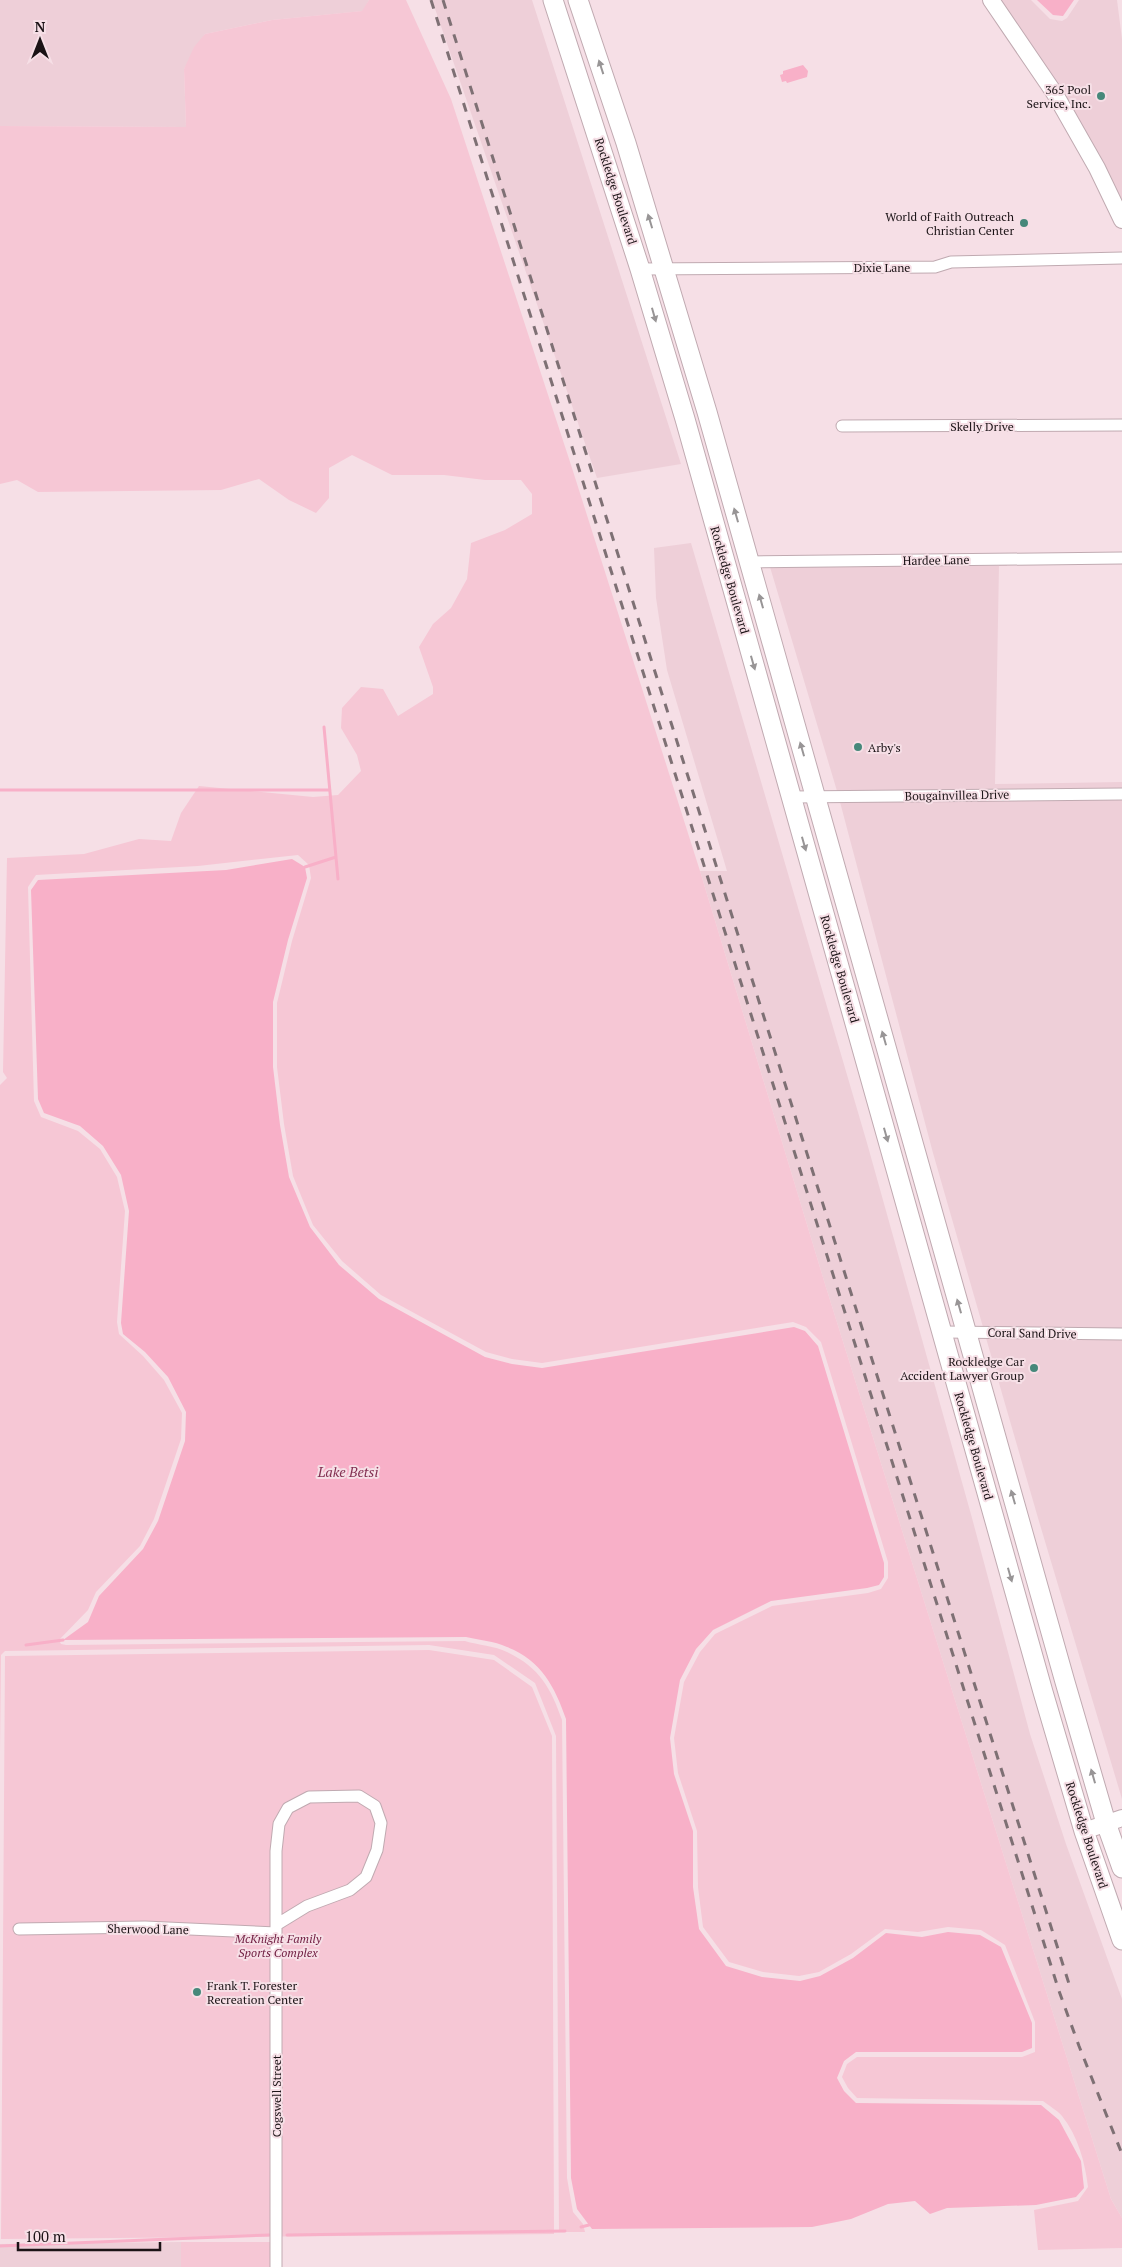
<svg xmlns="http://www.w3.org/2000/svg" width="1122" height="2267" font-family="'PT Serif',serif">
<rect width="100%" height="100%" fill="#f6dfe6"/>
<path fill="#eecfd8" d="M 0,0 L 369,0 L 363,11 L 272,20 L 205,34 L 184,69 L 186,127 L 0,126 Z
M 432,0 L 532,0 L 681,464 L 597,478 Z
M 997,0 L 1031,0 L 1050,19 L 1062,21 L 1067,18 L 1079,0 L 1117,0 L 1122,39 L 1122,209 Z
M 691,543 L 867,1143 L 972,1518 L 1030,1734 L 1066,1844 L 1122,1999 L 1122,2218 L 1111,2199 L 1076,2087 L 825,1284 L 700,871 L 727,871 L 667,670 L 656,598 L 654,548 Z
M 999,565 L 995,784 L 1122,782 L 1122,788 L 837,791 L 770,567 L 1008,565 Z
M 1122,799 L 1122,1328 L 983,1327 L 933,1153 L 840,802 Z
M 986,1338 L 1122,1339 L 1122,1799 L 1038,1518 Z
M 181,2242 L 181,2267 L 0,2267 L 0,2244 Z"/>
<path fill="#f6c7d5" d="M 369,0 L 406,0 L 451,99 L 572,468 L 700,871 L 825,1284 L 1111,2199 L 1122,2218 L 1122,2248 L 1038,2250 L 1034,2210 L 1078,2201 L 1088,2187 C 1085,2162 1078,2136 1062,2116 C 1057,2110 1049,2106 1043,2101 L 857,2098 L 848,2088 L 842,2077 L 847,2064 L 857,2057 L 1022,2057 L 1035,2052 L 1035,2022 L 1005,1945 L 981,1930 L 948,1927 L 918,1932 L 885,1929 L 851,1954 L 819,1972 L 799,1976 L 763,1972 L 729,1962 L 703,1927 L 698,1887 L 697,1831 L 678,1773 L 674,1738 L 684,1682 L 700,1652 L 715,1634 L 772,1606 L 868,1593 L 881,1589 L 888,1578 L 888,1562 L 821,1342 L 806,1327 L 793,1322 L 542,1363 L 512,1359 L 486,1352 L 381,1295 L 342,1261 L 313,1225 L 293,1176 L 284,1124 L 277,1067 L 277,1003 L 292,941 L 311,878 L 309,865 L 298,855 L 198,866 L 36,875 L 28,887 L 34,1101 L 41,1117 L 78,1131 L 100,1149 L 117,1177 L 125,1211 L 117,1322 L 119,1334 L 143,1356 L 164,1380 L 182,1413 L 181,1439 L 154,1519 L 140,1546 L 96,1592 L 88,1610 L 59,1640 L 61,1644 L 66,1645 L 465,1641 C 478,1645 495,1646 507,1652 C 539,1667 551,1688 562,1720 L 567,2178 L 573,2212 L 583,2224 L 585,2232 L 559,2232 L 556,1736 L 535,1683 L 494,1655 L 429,1645 L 5,1651 L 1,1655 L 0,1752 L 0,1085 L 7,1078 L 3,1072 L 7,858 L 84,854 L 139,839 L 171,841 L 181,813 L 199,786 L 313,797 L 338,795 L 361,771 L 357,755 L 341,728 L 342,708 L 361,687 L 383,689 L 398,716 L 433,694 L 433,687 L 419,647 L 433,624 L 451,608 L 467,579 L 471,543 L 505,530 L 532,514 L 532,494 L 521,480 L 485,480 L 444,475 L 392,475 L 352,455 L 329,468 L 329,498 L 316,513 L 289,500 L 259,479 L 221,490 L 38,492 L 17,480 L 0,484 L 0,126 L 186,127 L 184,69 L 194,47 L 205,34 L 272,20 L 362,11 Z
M 429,1650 L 494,1660 L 532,1687 L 552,1736 L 554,2234 L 1,2239 L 5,1656 Z
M 181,2242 L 271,2242 L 271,2267 L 181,2267 Z"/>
<path fill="#f8b0c8" d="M 1037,0 L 1074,0 L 1063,16 L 1053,15 Z
M 803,65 L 808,71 L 807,77 L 787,83 L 786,81 L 782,82 L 780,75 L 783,74 L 783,71 Z
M 292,859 L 305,867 L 307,878 L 288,940 L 273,1002 L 273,1067 L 280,1125 L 289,1177 L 310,1227 L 339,1265 L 379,1299 L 485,1357 L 512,1364 L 542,1368 L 794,1327 L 805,1331 L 818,1346 L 884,1563 L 884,1577 L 879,1585 L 867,1588 L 771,1601 L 713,1630 L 696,1649 L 680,1680 L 670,1738 L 674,1774 L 693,1831 L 693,1887 L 699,1929 L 726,1966 L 762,1977 L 800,1981 L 820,1976 L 853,1958 L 886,1933 L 922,1937 L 948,1932 L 980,1935 L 1001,1947 L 1032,2023 L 1032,2048 L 1022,2052 L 856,2052 L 844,2061 L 837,2078 L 844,2091 L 856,2103 L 1041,2105 L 1059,2120 L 1081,2161 L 1084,2188 L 1076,2197 L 1036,2205 L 947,2208 L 930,2214 L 915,2201 L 888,2204 L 851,2219 L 812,2227 L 592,2229 L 577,2209 L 571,2178 L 566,1719 C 555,1687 541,1660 507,1647 C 494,1641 479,1640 466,1637 L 63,1640 L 88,1622 L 99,1596 L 143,1549 L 158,1521 L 185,1441 L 186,1412 L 168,1377 L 145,1352 L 123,1334 L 121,1323 L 129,1211 L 121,1175 L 103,1146 L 80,1126 L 44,1113 L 38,1099 L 31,890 L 38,880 L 226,870 Z"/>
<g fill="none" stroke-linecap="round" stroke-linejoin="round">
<path stroke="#f8b0c8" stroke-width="3" d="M 324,727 L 338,879
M 0,790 L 330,790
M 305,867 L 336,857
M 26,1645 L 63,1640
M 581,2227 L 589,2225
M 287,2235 L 565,2231
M 0,2246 L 269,2235"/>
<g stroke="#c0aab1" stroke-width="13">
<path id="street" d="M 640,269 L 935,267 L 951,262 L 1122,258
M 842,426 L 1122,425
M 750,562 L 1122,558
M 791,797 L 1122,794
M 942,1332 L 1122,1334
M 276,1925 L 307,1906 L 350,1890 L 366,1877 L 377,1850 L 381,1823 L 375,1806 L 359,1796 L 309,1797 L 288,1808 L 279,1824 L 276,1851 L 276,2267
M 19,1929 L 145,1927 L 276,1933"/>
</g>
<g stroke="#c0aab1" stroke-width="18">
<path id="secondary" d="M 991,0 L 1055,94 L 1097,168 L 1122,220
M 1084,1831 L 1122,1818"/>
</g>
<g stroke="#c0aab1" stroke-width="21">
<path id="primary" d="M 553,0 L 640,269 L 685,419 L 1043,1692 L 1084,1831 L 1122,1940
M 578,0 L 626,143 L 707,412 L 1065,1682 L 1106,1823 L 1122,1868"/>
</g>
<use href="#street" stroke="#fff" stroke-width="11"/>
<use href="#secondary" stroke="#fff" stroke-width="16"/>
<use href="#primary" stroke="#fff" stroke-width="19"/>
<path stroke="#7e7074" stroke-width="3" stroke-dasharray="9 9" stroke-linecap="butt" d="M 431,0 L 1059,1991 L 1079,2046 L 1122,2154
M 443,0 L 1070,1987"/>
</g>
<defs><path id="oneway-solid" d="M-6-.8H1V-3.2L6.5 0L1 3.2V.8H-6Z" transform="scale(1.25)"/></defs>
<g fill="#989596">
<use href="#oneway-solid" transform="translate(601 67) rotate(-108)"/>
<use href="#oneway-solid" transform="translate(650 221) rotate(-107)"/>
<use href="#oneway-solid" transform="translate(654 315) rotate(74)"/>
<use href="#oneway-solid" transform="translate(736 515) rotate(-106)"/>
<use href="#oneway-solid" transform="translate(761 601) rotate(-106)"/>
<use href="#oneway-solid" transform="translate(753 663) rotate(74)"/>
<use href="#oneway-solid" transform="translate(802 749) rotate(-106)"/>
<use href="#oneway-solid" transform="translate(804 844) rotate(74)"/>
<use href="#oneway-solid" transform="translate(884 1038) rotate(-106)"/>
<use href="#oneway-solid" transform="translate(886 1135) rotate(74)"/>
<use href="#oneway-solid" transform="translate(959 1306) rotate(-106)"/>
<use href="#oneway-solid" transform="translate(1013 1497) rotate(-106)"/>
<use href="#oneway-solid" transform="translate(1010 1575) rotate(74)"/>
<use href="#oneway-solid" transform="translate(1093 1776) rotate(-106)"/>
</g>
<g fill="#46887a" stroke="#f6dfe6" stroke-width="2">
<circle cx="1101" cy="96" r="5"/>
<circle cx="1024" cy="223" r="5"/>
<circle cx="858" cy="747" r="5"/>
<circle cx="1034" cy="1368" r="5"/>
<circle cx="197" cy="1992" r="5"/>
</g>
<g text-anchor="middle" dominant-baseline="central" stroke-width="4" stroke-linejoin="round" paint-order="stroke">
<g font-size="12" fill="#1b1316" stroke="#f6dfe6" text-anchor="end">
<text x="1091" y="89">365 Pool<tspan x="1091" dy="14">Service, Inc.</tspan></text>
<text x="1014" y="216">World of Faith Outreach<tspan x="1014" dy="14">Christian Center</tspan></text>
<text x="868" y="747" text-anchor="start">Arby's</text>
<text x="1024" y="1361">Rockledge Car<tspan x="1024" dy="14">Accident Lawyer Group</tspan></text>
<text x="207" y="1985" text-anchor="start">Frank T. Forester<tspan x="207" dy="14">Recreation Center</tspan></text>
</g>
<g font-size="12" fill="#1b1316" stroke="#f6dfe6">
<text transform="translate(616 191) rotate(72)">Rockledge Boulevard</text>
<text x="882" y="267">Dixie Lane</text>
<text x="982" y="426">Skelly Drive</text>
<text transform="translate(936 560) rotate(-1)">Hardee Lane</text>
<text transform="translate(730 580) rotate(74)">Rockledge Boulevard</text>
<text transform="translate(957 795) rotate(-1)">Bougainvillea Drive</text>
<text transform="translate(840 969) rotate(74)">Rockledge Boulevard</text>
<text transform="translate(1032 1333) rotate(1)">Coral Sand Drive</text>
<text transform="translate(974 1446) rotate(74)">Rockledge Boulevard</text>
<text transform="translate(1087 1835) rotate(72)">Rockledge Boulevard</text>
<text transform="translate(148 1929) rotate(1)">Sherwood Lane</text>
<text transform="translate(276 2096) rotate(-90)">Cogswell Street</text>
</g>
<g font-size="12" font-style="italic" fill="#732245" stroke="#f6dfe6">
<text x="278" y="1938">McKnight Family<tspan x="278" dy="14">Sports Complex</tspan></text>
</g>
<g font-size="14" font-style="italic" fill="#833052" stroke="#f6dfe6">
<text x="348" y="1471">Lake Betsi</text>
</g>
</g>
<g transform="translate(40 40)" stroke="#f6dfe6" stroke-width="4" paint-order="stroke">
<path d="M0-4L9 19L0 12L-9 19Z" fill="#1b1316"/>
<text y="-8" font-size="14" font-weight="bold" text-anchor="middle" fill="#1b1316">N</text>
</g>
<path d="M18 2242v8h142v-8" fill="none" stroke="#1b1316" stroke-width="2.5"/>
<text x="25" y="2242" font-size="15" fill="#1b1316" stroke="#f6dfe6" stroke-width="4" paint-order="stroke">100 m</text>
</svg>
